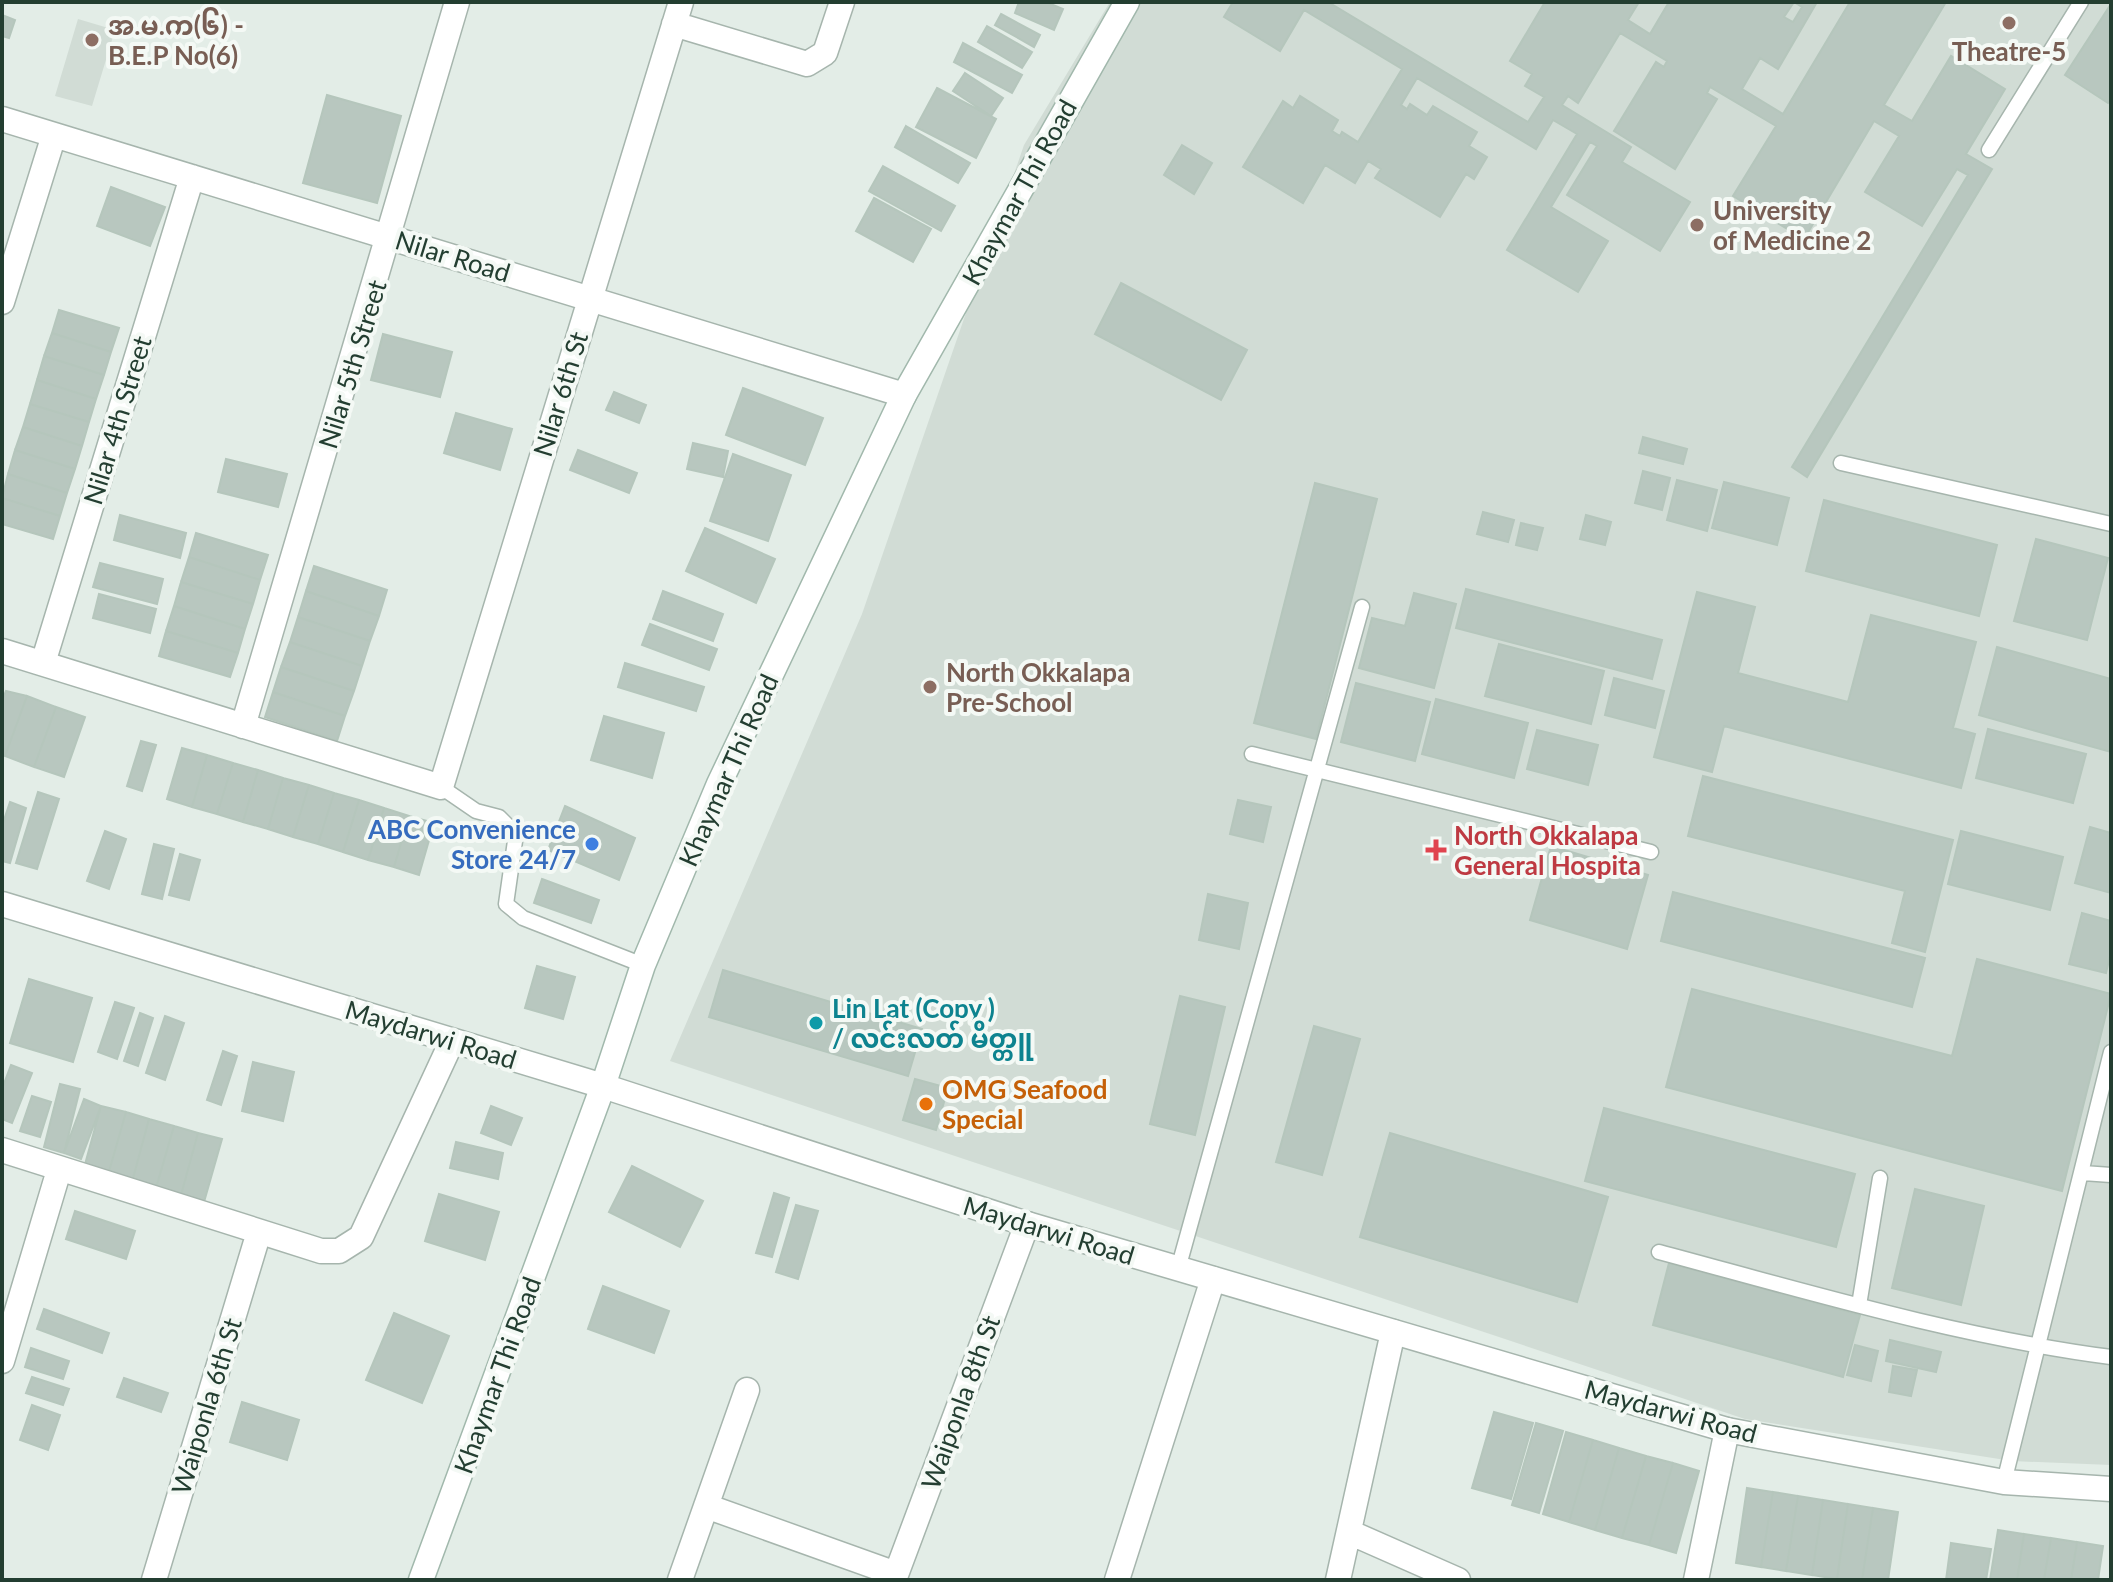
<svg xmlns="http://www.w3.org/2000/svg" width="2113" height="1582" font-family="Lato,'Noto Sans Myanmar',sans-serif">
<rect width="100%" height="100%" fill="#e3ede7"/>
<path fill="#d1dcd5" d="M 1110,2 L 2111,2 L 2111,1465 L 2012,1461 L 1745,1419 L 670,1061 L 862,614 L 1024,145 Z
M 78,19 L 115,30 L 92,106 L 55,96 Z"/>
<path fill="#b8c7bf" stroke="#b5c6bc" stroke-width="2" d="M 1019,2 L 1046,2 L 1063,9 L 1054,30 L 1015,13 Z
M 1233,2 L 1328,2 L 1528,122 L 1544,97 L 1525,86 L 1532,74 L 1510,61 L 1545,2 L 1639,2 L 1628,20 L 1650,34 L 1669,2 L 1794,2 L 1784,17 L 1793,22 L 1802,7 L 1794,2 L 1817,2 L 1778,69 L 1760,58 L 1742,89 L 1783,114 L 1850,2 L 1946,2 L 1884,105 L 1912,121 L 1951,56 L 2005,89 L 1966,154 L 1992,169 L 1807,477 L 1792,467 L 1968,175 L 1957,169 L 1922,226 L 1865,192 L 1899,136 L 1874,121 L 1804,239 L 1733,196 L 1776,126 L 1710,87 L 1707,93 L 1717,99 L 1675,169 L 1614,131 L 1656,62 L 1664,67 L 1667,61 L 1620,33 L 1578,103 L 1568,96 L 1562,105 L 1631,147 L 1622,162 L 1690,202 L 1660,251 L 1567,195 L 1597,146 L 1590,142 L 1551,207 L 1608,241 L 1578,292 L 1507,250 L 1577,134 L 1553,120 L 1536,149 L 1417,78 L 1401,105 L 1407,109 L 1410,104 L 1427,115 L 1433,106 L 1477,132 L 1469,146 L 1487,157 L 1474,179 L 1466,174 L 1440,217 L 1375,178 L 1381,169 L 1368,161 L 1355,183 L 1325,165 L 1303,203 L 1243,167 L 1283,101 L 1293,108 L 1300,96 L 1338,120 L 1332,131 L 1340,136 L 1342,132 L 1358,142 L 1402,69 L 1304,10 L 1280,51 L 1224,17 Z
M 2111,4 L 2111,99 L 2108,103 L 2065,75 Z
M 1001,14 L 1040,35 L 1034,47 L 995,25 Z
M 2,15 L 15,20 L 9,38 L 2,36 Z
M 987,26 L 1032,52 L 1022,68 L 978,42 Z
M 963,43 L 1022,75 L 1012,93 L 954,62 Z
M 965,73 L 1003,98 L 991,116 L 953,91 Z
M 937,88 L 996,119 L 976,158 L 916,127 Z
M 327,95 L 401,116 L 377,203 L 303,183 Z
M 906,126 L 970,163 L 958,183 L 895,147 Z
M 1182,145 L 1212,163 L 1194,194 L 1164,175 Z
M 883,166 L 955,206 L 941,231 L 869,191 Z
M 111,187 L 165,207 L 150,246 L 97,226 Z
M 874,198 L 931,229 L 913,262 L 856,231 Z
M 1121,283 L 1247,350 L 1221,400 L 1095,334 Z
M 59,310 L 119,328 L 111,352 L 52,333 Z
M 52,333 L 111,352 L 104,375 L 44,356 Z
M 383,334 L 452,352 L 440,397 L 371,380 Z
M 44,356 L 104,375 L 96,399 L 37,380 Z
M 37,380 L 96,399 L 89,422 L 30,404 Z
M 743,388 L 823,418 L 805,465 L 726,435 Z
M 614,392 L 646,405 L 639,423 L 606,410 Z
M 30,404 L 89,422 L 82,446 L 23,427 Z
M 456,413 L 512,429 L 500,470 L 444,453 Z
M 23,427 L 82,446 L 75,469 L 15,450 Z
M 1643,437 L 1687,449 L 1683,464 L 1639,453 Z
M 693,443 L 728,451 L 723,477 L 687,469 Z
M 15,450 L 75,469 L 67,493 L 8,474 Z
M 578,450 L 637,473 L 629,493 L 570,470 Z
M 733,454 L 791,475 L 768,541 L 710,521 Z
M 226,459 L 287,474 L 278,507 L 218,492 Z
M 1643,471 L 1670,478 L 1662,510 L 1635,503 Z
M 8,474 L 67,493 L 60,516 L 2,498 Z
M 1677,480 L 1717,490 L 1707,531 L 1667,520 Z
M 1724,482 L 1789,498 L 1777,545 L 1712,528 Z
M 1315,483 L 1377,499 L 1316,739 L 1254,723 Z
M 2,498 L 60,516 L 53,539 L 2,524 Z
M 1824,500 L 1997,545 L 1979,616 L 1806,571 Z
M 1483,512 L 1514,520 L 1508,542 L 1477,534 Z
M 120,515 L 186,533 L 180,558 L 114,540 Z
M 1586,515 L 1611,522 L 1605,545 L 1580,539 Z
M 1521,523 L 1543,528 L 1537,550 L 1516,545 Z
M 705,528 L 775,559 L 756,603 L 686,571 Z
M 196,533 L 268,555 L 260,580 L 189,557 Z
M 2036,539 L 2108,558 L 2087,640 L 2014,621 Z
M 189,557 L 260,580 L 253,604 L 181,582 Z
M 100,563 L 163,579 L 157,604 L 93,587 Z
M 314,566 L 387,590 L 379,616 L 306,591 Z
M 181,582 L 253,604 L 245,629 L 174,606 Z
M 1466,589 L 1662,640 L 1652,679 L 1456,628 Z
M 306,591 L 379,616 L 370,641 L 298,617 Z
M 663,591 L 723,614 L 713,641 L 653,619 Z
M 1697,592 L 1755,607 L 1738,673 L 1848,702 L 1871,615 L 1976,642 L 1953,728 L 1975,734 L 1961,788 L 1724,726 L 1712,772 L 1654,757 Z
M 1414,593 L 1456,604 L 1434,688 L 1359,668 L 1372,618 L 1405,626 Z
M 99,594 L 156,609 L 150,633 L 93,618 Z
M 174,606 L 245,629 L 238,653 L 166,631 Z
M 298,617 L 370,641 L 362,666 L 290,642 Z
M 650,624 L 717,649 L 709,670 L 642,645 Z
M 166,631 L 238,653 L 230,677 L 159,656 Z
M 290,642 L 362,666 L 354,691 L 281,667 Z
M 1499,644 L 1604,671 L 1591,724 L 1485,696 Z
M 1997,647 L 2111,679 L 2111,752 L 1979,715 Z
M 625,663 L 704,687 L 696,711 L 618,687 Z
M 281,667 L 354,691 L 345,716 L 273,692 Z
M 1614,678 L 1664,691 L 1655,728 L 1605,715 Z
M 1356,683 L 1430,702 L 1415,761 L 1341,742 Z
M 6,691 L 27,696 L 5,756 L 2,755 L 2,701 Z
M 273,692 L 345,716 L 337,741 L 265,717 Z
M 27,696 L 56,707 L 34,767 L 5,756 Z
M 1436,699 L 1528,723 L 1514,778 L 1422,754 Z
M 56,707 L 85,717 L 64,777 L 34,767 Z
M 604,716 L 664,733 L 652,778 L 591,760 Z
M 1988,729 L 2086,754 L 2073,803 L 1976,778 Z
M 1537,730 L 1598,745 L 1588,785 L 1527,769 Z
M 141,741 L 156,745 L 142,791 L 127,786 Z
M 182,748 L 207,755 L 192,807 L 167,799 Z
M 207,755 L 233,763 L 217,814 L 192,807 Z
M 233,763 L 258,770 L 243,822 L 217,814 Z
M 258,770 L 283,778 L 268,829 L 243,822 Z
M 1703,776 L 1953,840 L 1925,952 L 1892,943 L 1905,891 L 1688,836 Z
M 283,778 L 309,785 L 293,837 L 268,829 Z
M 309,785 L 334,793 L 318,844 L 293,837 Z
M 38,792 L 59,799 L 37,869 L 16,863 Z
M 334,793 L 359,800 L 343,852 L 318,844 Z
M 359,800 L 384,808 L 368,860 L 343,852 Z
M 1238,800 L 1271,807 L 1263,842 L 1230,834 Z
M 10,802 L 26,808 L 10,863 L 2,861 L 2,826 Z
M 565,806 L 635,838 L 619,880 L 548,850 Z
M 384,808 L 409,816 L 394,867 L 368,860 Z
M 409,816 L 434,823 L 419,875 L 394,867 Z
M 2090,827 L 2111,833 L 2111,893 L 2075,883 Z
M 105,831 L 126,839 L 109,889 L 87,881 Z
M 1961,831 L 2063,857 L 2050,910 L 1948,884 Z
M 154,844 L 174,849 L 162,899 L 142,894 Z
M 1551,846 L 1648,875 L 1627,949 L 1530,920 Z
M 180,854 L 200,860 L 189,900 L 169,895 Z
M 542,879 L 599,900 L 591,923 L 534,903 Z
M 1673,892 L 1925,958 L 1912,1007 L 1661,941 Z
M 1208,894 L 1248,903 L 1239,949 L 1199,940 Z
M 2082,913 L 2111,921 L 2111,952 L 2106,973 L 2069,964 Z
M 1977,959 L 2111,994 L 2062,1191 L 1666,1087 L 1692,989 L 1952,1056 Z
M 537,966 L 575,977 L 563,1019 L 525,1008 Z
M 723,970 L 922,1029 L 908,1076 L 709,1017 Z
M 29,979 L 92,998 L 73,1062 L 10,1043 Z
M 1180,996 L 1225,1007 L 1195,1135 L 1150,1124 Z
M 115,1002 L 134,1008 L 117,1059 L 98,1052 Z
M 140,1013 L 153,1018 L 138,1066 L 124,1061 Z
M 165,1016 L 184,1023 L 165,1080 L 146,1073 Z
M 1314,1026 L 1360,1039 L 1322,1175 L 1276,1162 Z
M 223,1051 L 237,1056 L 221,1105 L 207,1100 Z
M 253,1062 L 294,1072 L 283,1121 L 242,1111 Z
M 11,1065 L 32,1073 L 12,1123 L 2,1119 L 2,1089 Z
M 915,1079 L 948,1088 L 936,1130 L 903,1120 Z
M 60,1084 L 80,1089 L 64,1153 L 44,1147 Z
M 32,1096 L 51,1102 L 40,1137 L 20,1131 Z
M 84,1099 L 101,1106 L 81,1159 L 64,1153 Z
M 101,1106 L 126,1112 L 108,1175 L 84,1168 Z
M 491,1106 L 522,1118 L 511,1145 L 481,1133 Z
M 1604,1108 L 1855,1174 L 1836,1247 L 1585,1181 Z
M 126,1112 L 149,1119 L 132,1182 L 108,1175 Z
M 149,1119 L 174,1126 L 156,1188 L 132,1182 Z
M 174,1126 L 198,1133 L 181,1195 L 156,1188 Z
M 198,1133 L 222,1139 L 204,1202 L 181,1195 Z
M 1390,1133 L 1608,1197 L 1577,1302 L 1360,1237 Z
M 456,1142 L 503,1153 L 498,1179 L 450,1168 Z
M 632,1166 L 703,1201 L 680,1247 L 609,1212 Z
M 1915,1189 L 1984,1206 L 1961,1305 L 1892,1288 Z
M 774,1193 L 789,1198 L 772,1257 L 756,1253 Z
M 439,1194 L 499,1212 L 485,1260 L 425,1241 Z
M 796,1205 L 818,1211 L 798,1279 L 776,1272 Z
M 75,1211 L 135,1231 L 126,1259 L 66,1239 Z
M 1669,1263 L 1860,1315 L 1843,1377 L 1653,1325 Z
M 603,1286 L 669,1311 L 654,1353 L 588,1329 Z
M 44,1309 L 109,1333 L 102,1353 L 37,1329 Z
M 394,1313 L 449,1336 L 422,1403 L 366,1380 Z
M 1890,1340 L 1941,1352 L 1936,1372 L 1886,1361 Z
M 1855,1345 L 1878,1351 L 1871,1381 L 1847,1375 Z
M 31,1348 L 69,1361 L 63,1379 L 25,1367 Z
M 1893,1366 L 1917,1370 L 1911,1396 L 1889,1392 Z
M 32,1377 L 69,1389 L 63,1405 L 26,1393 Z
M 124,1378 L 168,1393 L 161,1412 L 117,1397 Z
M 242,1402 L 299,1420 L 287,1460 L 230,1442 Z
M 32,1405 L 60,1415 L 48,1450 L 20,1440 Z
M 1494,1412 L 1533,1423 L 1511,1499 L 1472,1488 Z
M 1536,1423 L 1563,1431 L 1539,1513 L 1512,1505 Z
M 1566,1432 L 1593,1440 L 1569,1522 L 1543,1514 Z
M 1593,1440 L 1619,1448 L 1595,1530 L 1569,1522 Z
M 1619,1448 L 1646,1456 L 1622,1538 L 1595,1530 Z
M 1646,1456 L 1673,1463 L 1649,1545 L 1622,1538 Z
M 1673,1463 L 1699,1471 L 1676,1553 L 1649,1545 Z
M 1747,1488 L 1773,1492 L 1761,1567 L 1736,1563 Z
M 1773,1492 L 1798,1496 L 1786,1571 L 1761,1567 Z
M 1798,1496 L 1823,1500 L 1812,1575 L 1786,1571 Z
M 1823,1500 L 1848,1504 L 1837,1579 L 1812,1575 Z
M 1848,1504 L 1873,1508 L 1862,1580 L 1837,1579 Z
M 1873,1508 L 1898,1512 L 1888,1580 L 1862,1580 Z
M 1998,1530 L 2024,1534 L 2017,1580 L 1990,1580 Z
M 2024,1534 L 2051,1538 L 2044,1580 L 2017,1580 Z
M 2051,1538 L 2077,1542 L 2071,1580 L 2044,1580 Z
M 2077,1542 L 2103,1546 L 2098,1580 L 2071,1580 Z
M 1951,1543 L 1991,1549 L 1986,1580 L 1946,1580 Z"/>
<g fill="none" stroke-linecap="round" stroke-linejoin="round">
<g stroke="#a6b5ad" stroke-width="17">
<path id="service" d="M 1989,150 L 2081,2
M 1841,463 L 2111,524
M 1252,754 L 1651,852
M 441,787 L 476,811 L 499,817 L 516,834 L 506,904 L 523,918 L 643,965
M 2083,1173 L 2111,1175
M 1659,1252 C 1808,1292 1958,1337 2111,1357
M 1178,1269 L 1362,607
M 1859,1305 L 1880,1178
M 2004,1482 L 2111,1052"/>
</g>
<g stroke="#a6b5ad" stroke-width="27">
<path id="minor" d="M 674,24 L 807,64 L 825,53 L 842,2
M 2,119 L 904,395
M 2,302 L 54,135
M 2,651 L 441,787 L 681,2
M 43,663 L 192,177
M 243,726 L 457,2
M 2,904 L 603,1086
M 2,1150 L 321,1251 L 339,1251 L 361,1237 L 452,1041
M 2,1361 L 59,1170
M 706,1506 L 896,1574
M 1349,1532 L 1458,1580
M 154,1580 L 259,1232
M 680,1580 L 747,1390
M 894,1580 L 1027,1224
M 1117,1580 L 1213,1279
M 1338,1580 L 1393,1332
M 1696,1580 L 1727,1430"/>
</g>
<g stroke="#a6b5ad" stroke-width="27">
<path id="tertiary" d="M 603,1086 L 1027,1224 L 1727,1430 L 2004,1482 L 2111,1489"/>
</g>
<g stroke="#a1b8ac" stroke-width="27">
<path id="secondary" d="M 421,1580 L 603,1086 L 643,965 L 719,784 L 904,395 L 1127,2"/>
</g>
<use href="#service" stroke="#fff" stroke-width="14"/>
<use href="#minor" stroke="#fff" stroke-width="24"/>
<use href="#tertiary" stroke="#fff" stroke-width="24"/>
<use href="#secondary" stroke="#fff" stroke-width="24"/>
</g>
<g fill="#8d6e63" stroke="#f4f9f5" stroke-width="3">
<circle cx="2009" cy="23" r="8"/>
<circle cx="92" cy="40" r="8"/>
<circle cx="1697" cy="225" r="8"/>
<circle cx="930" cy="687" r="8"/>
</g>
<circle fill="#3f7fe0" stroke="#f4f9f5" stroke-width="3" cx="592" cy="844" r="8"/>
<path fill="#e0444e" stroke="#f4f9f5" stroke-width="3" d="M1432 838h8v8h8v8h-8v8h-8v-8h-8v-8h8z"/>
<circle fill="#0f9aa8" stroke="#f4f9f5" stroke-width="3" cx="816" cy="1023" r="8"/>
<circle fill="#e8710a" stroke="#f4f9f5" stroke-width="3" cx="926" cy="1104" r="8"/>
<g text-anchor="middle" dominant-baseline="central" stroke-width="8" stroke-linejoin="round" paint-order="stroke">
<g font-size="26" font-weight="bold" fill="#785e54" stroke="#f4f9f5" text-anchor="start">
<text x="108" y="25">အ.မ.က(၆) -<tspan x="108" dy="30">B.E.P No(6)</tspan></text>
<text x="2009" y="51" text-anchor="middle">Theatre-5</text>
<text x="1713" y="210">University<tspan x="1713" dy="30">of Medicine 2</tspan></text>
<text x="946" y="672">North Okkalapa<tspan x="946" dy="30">Pre-School</tspan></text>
</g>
<g font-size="26" fill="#233e31" stroke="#f4f9f5">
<text transform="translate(1019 192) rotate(-61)">Khaymar Thi Road</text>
<text transform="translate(453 256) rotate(17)">Nilar Road</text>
<text transform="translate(352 364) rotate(-73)">Nilar 5th Street</text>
<text transform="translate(560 394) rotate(-73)">Nilar 6th St</text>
<text transform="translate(117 420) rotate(-73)">Nilar 4th Street</text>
<text transform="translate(728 770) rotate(-66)">Khaymar Thi Road</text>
<text transform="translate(431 1034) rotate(17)">Maydarwi Road</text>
<text transform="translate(1049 1230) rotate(17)">Maydarwi Road</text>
<text transform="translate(497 1375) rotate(-70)">Khaymar Thi Road</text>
<text transform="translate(960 1402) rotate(-70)">Waiponla 8th St</text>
<text transform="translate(206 1406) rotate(-73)">Waiponla 6th St</text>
<text transform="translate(1671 1411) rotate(15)">Maydarwi Road</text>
</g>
<g font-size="26" font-weight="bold" fill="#366cbe" stroke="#f4f9f5" text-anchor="end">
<text x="576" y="829">ABC Convenience<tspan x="576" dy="30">Store 24/7</tspan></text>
</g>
<g font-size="26" font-weight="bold" fill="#be3a42" stroke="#f4f9f5" text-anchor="start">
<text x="1454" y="835">North Okkalapa<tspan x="1454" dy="30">General Hospita</tspan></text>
</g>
<g font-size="26" font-weight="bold" fill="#0d838f" stroke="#f4f9f5" text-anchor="start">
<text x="832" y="1008">Lin Lat (Copy )<tspan x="832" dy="30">/ လင်းလတ် မိတ္တူ</tspan></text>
</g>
<g font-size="26" font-weight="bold" fill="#c56008" stroke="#f4f9f5" text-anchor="start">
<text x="942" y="1089">OMG Seafood<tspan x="942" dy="30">Special</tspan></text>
</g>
</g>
<rect width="2113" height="1582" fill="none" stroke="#233e31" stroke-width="8"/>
</svg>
